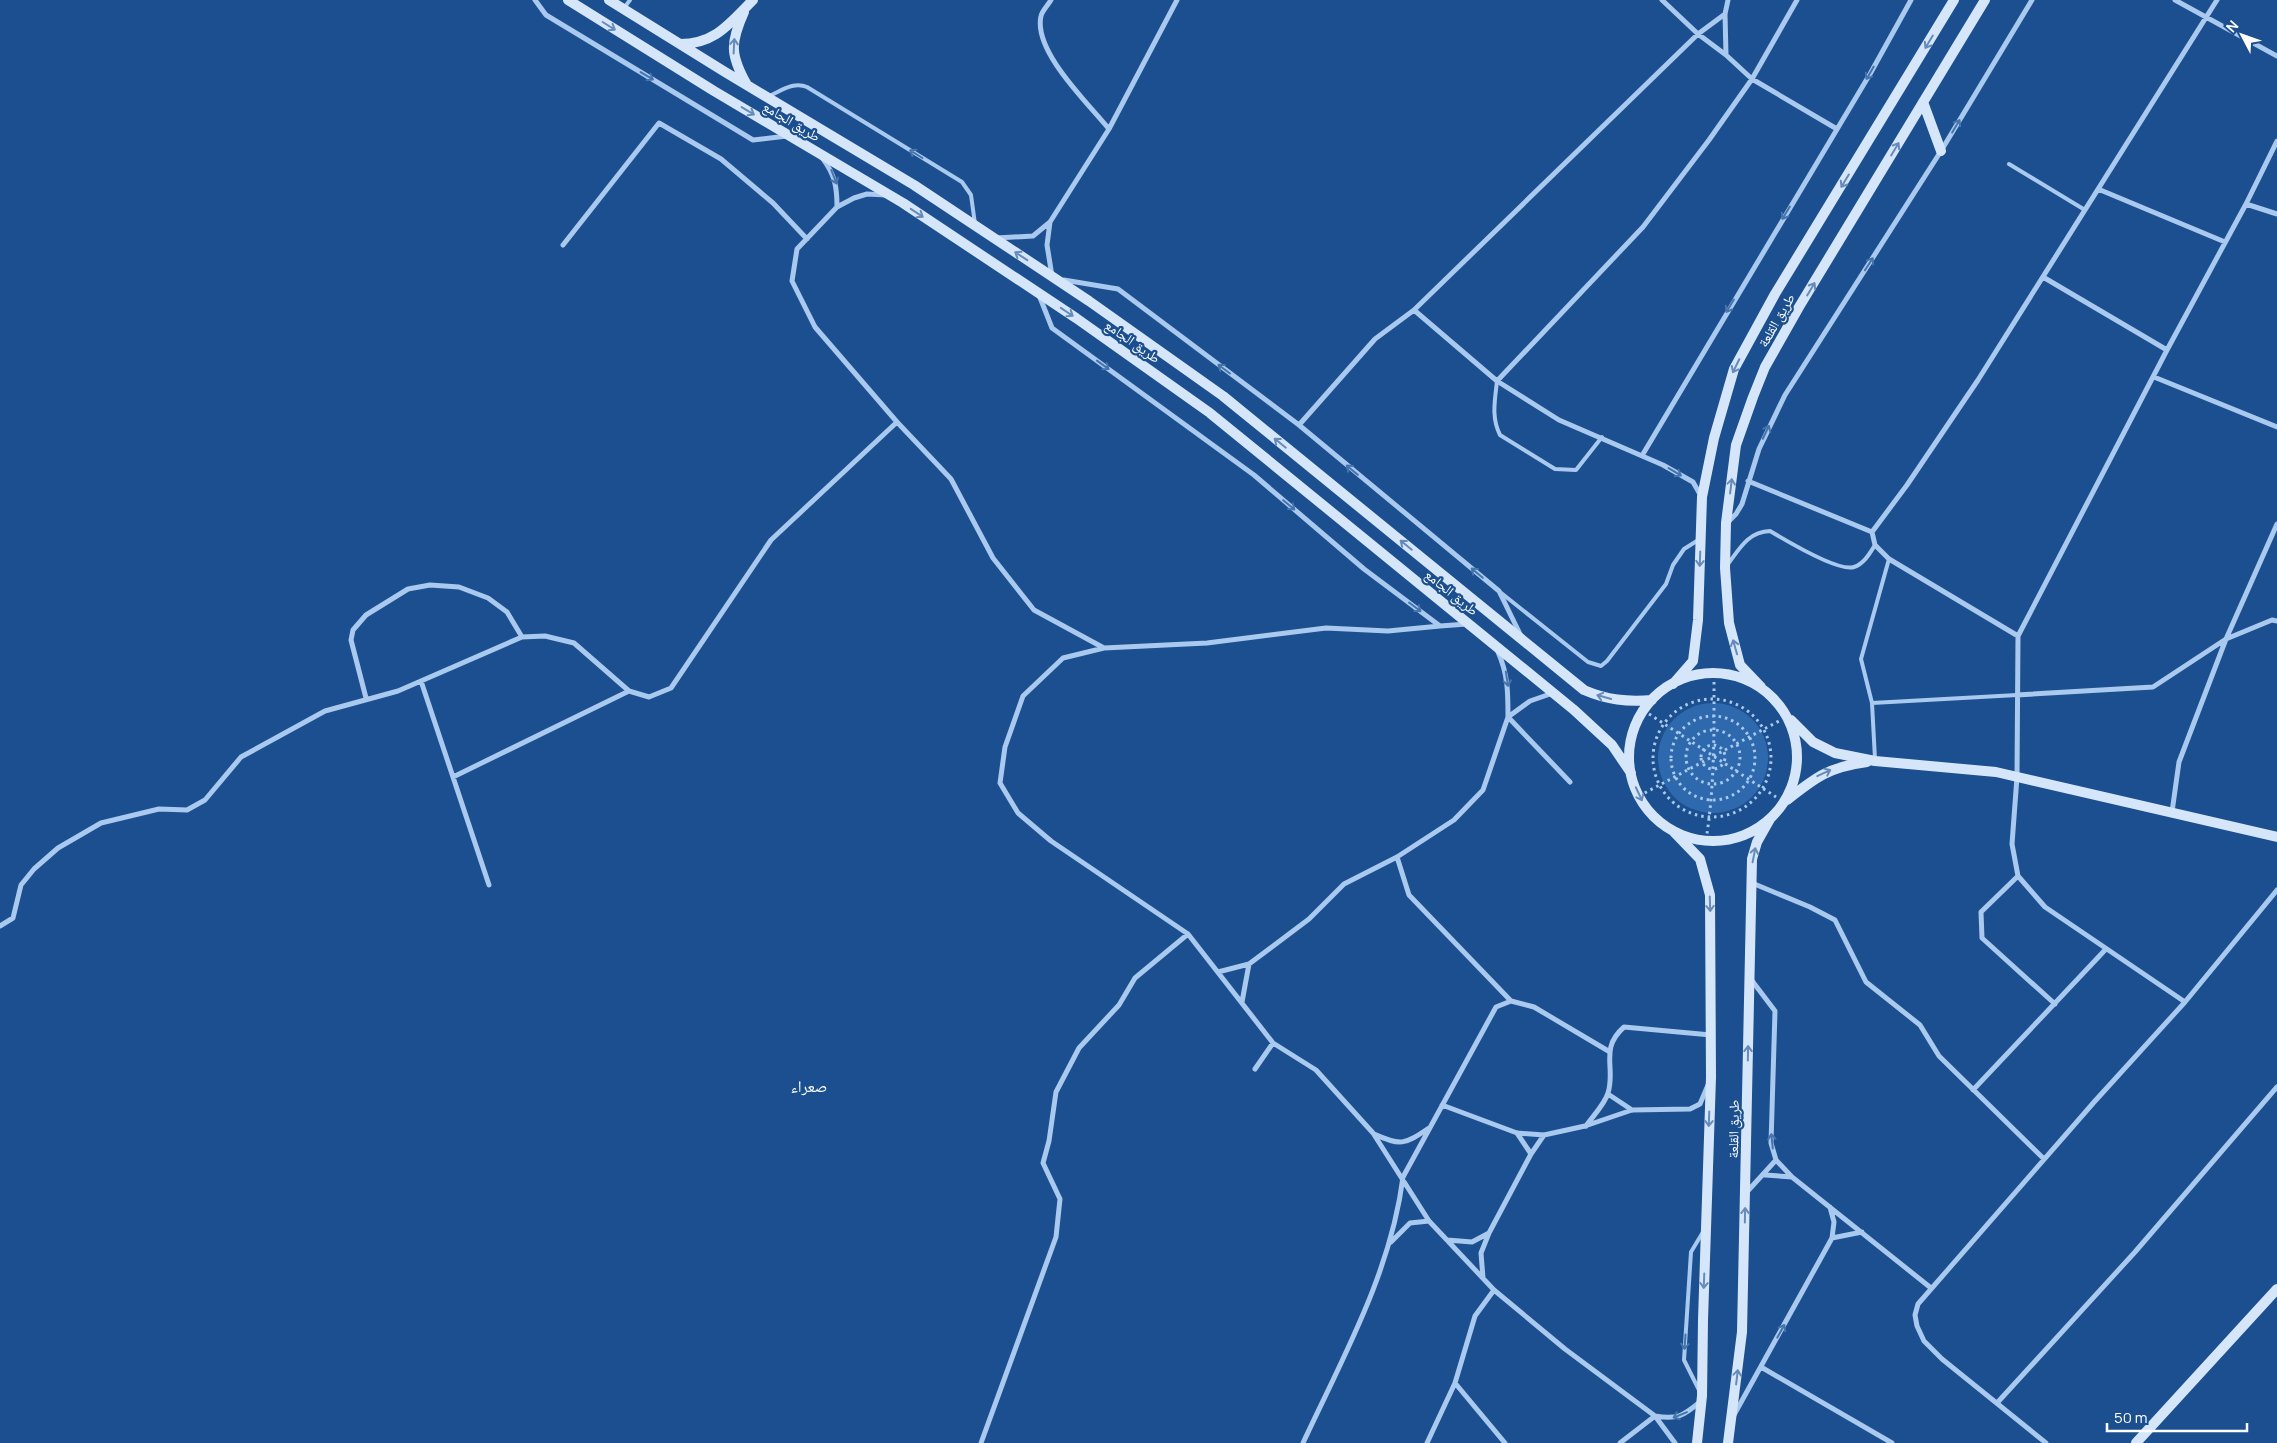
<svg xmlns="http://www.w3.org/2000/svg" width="2277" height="1443" font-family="Manrope,'Noto Naskh Arabic',sans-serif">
<rect width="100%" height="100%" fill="#1b4f8f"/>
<path fill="#2e69ad" d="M1658 758a55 55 0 1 1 110 0a55 55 0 1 1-110 0Z"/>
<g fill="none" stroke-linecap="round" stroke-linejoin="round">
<path stroke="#a9c9ee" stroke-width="3" stroke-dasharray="2.5 4" stroke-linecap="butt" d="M1653 758a59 59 0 1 1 118 0a59 59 0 1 1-118 0Z
M 1649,714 L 1776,797
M1671 758a42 42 0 1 1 84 0a42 42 0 1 1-84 0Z
M1686 757a27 27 0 1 1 54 0a27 27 0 1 1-54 0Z
M1701 757a12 12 0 1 1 24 0a12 12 0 1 1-24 0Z
M 1639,796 L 1779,721
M 1706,840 C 1715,785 1714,729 1714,673"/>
<path stroke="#a9c9ee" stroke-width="4" d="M 624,8 L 630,0
M 769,96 C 781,91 794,81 807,87 L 962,182 L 971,195 L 975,224
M 2009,164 L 2085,210
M 1497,381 C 1495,400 1491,417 1500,435 L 1555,469 L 1576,470 L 1602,437
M 1728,564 C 1740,548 1748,532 1770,531 C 1785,540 1839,572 1854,567 C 1864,564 1870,553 1875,545
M 1500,592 L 1588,662 L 1601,666 L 1607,661 L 1666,584 L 1673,565 L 1684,549 L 1700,539
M 1872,703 L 2017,695
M 1875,759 L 1872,703 L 1861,659 L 1889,559
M 1699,1390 L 1684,1360 L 1691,1252 L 1703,1232"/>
<path stroke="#a9c9ee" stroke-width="5" d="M 535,0 L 546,15 L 753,140 L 787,136
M 1051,0 C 1048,5 1042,11 1041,16 C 1033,51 1088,103 1109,129
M 1662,0 L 1698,34 L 1726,55 L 1752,79 L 1837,129
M 2175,0 L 2277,56
M 1726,55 L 1725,14 L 1728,0
M 823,159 C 835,175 837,187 837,207
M 2098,189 L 2225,242
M 2246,204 L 2277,141
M 1050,222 L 1109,129 L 1177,0
M 996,238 L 1033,236 L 1050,222 L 1047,245 L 1052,276
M 563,245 L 659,123 L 721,159 L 773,203 L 807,239
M 2043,277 L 2167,350
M 1064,280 L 1118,289 L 1299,425 L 1499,591 L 1521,636
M 1039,295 L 1052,328 L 1254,475 L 1364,569 L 1440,626 L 1467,624
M 1414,310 L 1497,381 L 1559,420 L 1663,465 L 1693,482 L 1701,496
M 2154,377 L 2277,427
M 1497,381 L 1643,227 L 1709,140 L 1752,79 L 1797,0
M 897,422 L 951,479 L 993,558 L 1034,610 L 1104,648 L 1207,643 L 1326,628 L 1388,631 L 1440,626
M 1299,425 L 1375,339 L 1414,310 L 1698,34 L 1725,14
M 1643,454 L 1870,74 L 1911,0
M 1748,481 L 1872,532
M 1727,523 L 1736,514 L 1742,504 L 1759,449 L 1785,395 L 1941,151 L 2032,0
M 1872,532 L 1907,485 L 1978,380 L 2217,0
M 1872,532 L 1875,545 L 1889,559 L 2018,636
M 1104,648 L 1063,658 L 1023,696 L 1005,747 L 1000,783 L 1018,813 L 1051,841 L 1188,934 L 1273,1043 L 1316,1070 L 1373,1133 L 1429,1221 L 1494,1290 L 1565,1349 L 1655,1416 L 1675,1443
M 1498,652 C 1508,674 1508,693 1508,717
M 421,681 L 489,885
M 2017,695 L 2153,687 L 2226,639 L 2272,620 L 2277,621
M 366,698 L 351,640 L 353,630 L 366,615 L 408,589 L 430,585 L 459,587 L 488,598 L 507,612 L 522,637
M 1508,717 L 1530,701 L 1553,693
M 453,777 L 629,691
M 2172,812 L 2179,762 L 2226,639 L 2277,524
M 1397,857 L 1409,895 L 1511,1001
M 2018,876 L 1981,912 L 1982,938 L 2055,1004
M 1752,883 L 1810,907 L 1835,920 L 1866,982 L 1920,1025 L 1939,1056 L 2044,1159
M 0,926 L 13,918 L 21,885 L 34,869 L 58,848 L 101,823 L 159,809 L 187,810 L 205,800 L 241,757 L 325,711 L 398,691 L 522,637 L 545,636 L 574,643 L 629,691 L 649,697 L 671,688 L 771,540 L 897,422 L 815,327 L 792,281 L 797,249 L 837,207 L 854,198 L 867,194 L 886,195
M 1218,972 L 1249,964 L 1309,919 L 1344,884 L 1397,857 L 1454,820 L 1483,790 L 1508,717 L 1570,782
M 1242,1002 L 1249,964
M 2185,1002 L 2045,907 L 2018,876 L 2012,844 L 2017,777 L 2018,636 L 2167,350 L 2246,204 L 2277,214
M 1255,1069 L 1273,1043
M 1973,1090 L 2106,949
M 1608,1094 L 1632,1110
M 1442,1105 L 1517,1133 L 1544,1135 L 1585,1126 L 1632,1110 L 1690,1109 L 1700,1104 L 1708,1085
M 1586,1126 C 1592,1117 1605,1104 1608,1093 C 1616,1068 1599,1049 1624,1027 L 1711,1035
M 1517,1133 L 1531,1154
M 1374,1134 C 1401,1146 1404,1145 1429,1128
M 1776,1160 L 1792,1177 L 1931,1288
M 1765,1175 L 1792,1177
M 1745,1194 L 1776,1160 L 1771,1143 L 1775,1011 L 1750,978
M 1830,1207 L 1834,1222 L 1832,1238
M 1447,1240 L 1472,1242 L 1489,1233
M 1391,1242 L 1410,1223 L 1429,1221
M 1483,1278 L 1481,1253 L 1489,1233 L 1531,1154 L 1544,1135
M 1761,1367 L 1892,1443
M 1455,1383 L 1505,1443
M 1997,1403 L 2135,1252 L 2277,1087
M 1734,1415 L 1832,1238 L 1862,1232
M 981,1443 L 1056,1237 L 1060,1199 L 1043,1163 L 1049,1141 L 1056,1092 L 1079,1048 L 1119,1005 L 1135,978 L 1188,934
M 1303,1443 C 1343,1357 1391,1272 1403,1177 L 1496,1007 L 1511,1001 L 1534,1007 L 1610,1052
M 1427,1443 L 1455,1383 L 1475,1316 L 1494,1290
M 1620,1443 L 1655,1416 C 1677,1420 1683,1416 1700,1402
M 2046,1443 L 1942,1359 L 1924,1341 L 1917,1326 L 1915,1315 L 1918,1304 L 2095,1101 L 2185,1002 L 2277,890"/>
<path stroke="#d6e6fa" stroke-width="10" d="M 568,0 L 714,91 L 903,203 L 1076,318 L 1210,413 L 1573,709 L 1612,745 L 1631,773
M 609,0 L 725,72 L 914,185 L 1089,301 L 1223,396 L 1584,690 C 1607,700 1627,702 1652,700
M 744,12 C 730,43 730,55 747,85
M 680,44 C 715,44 729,24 753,0
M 1923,102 L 1941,151
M1629 757a84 84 0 1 1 168 0a84 84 0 1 1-168 0Z
M 1673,684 L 1693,661 L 1698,620 L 1702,497 L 1714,438 L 1734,369 L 1775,294 L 1954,0
M 1761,687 L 1740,665 L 1729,623 L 1725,568 L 1726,523 L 1736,445 L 1753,397 L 1765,367 L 1799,307 L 1985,0
M 1791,720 L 1813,742 L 1835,753 L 1875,761 L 1996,772 L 2277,837
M 1787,800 C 1816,777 1829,767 1867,762
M 1674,832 L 1700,859 L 1710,895 L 1711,1077 L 1703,1320 L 1702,1396 L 1697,1443
M 1728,1443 L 1742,1332 L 1752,859 L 1757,842 L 1770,819
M 2136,1443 L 2277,1289"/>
</g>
<defs><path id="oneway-shaft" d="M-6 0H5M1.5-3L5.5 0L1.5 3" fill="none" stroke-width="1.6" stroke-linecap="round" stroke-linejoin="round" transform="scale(1.25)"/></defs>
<g stroke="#668bba">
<use href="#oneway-shaft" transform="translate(609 26) rotate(32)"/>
<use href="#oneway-shaft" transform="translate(1929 42) rotate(121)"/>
<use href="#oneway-shaft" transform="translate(734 46) rotate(-87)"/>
<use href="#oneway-shaft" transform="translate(748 111) rotate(31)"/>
<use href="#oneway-shaft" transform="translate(1895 149) rotate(-59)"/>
<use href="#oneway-shaft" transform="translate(1845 181) rotate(121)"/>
<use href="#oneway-shaft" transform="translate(917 213) rotate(33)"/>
<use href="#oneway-shaft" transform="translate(1021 256) rotate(-147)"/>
<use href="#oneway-shaft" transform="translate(1811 289) rotate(-59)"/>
<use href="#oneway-shaft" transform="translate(1067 312) rotate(34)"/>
<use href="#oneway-shaft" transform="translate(1736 366) rotate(116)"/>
<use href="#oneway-shaft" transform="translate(1280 443) rotate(-141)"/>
<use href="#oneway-shaft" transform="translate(1731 486) rotate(-83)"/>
<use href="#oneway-shaft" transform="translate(1406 545) rotate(-141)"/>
<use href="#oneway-shaft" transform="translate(1700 559) rotate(92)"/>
<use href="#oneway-shaft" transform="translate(1735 647) rotate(-106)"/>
<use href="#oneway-shaft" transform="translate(1604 697) rotate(-164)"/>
<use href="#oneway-shaft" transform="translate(1824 773) rotate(-25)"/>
<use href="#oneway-shaft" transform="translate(1639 794) rotate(65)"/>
<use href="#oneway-shaft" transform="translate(1754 855) rotate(-79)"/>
<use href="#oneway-shaft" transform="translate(1710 904) rotate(88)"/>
<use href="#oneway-shaft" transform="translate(1748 1053) rotate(-89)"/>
<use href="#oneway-shaft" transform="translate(1709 1119) rotate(92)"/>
<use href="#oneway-shaft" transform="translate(1745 1215) rotate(-89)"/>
<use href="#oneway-shaft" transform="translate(1704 1281) rotate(92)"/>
<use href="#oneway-shaft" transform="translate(1737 1377) rotate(-83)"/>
</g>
<g stroke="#4674ac">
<use href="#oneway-shaft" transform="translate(1870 73) rotate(120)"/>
<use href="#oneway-shaft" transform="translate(647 76) rotate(31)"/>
<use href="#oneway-shaft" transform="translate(1956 126) rotate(-59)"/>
<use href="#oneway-shaft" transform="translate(916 154) rotate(-148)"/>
<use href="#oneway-shaft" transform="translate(834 177) rotate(69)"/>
<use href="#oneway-shaft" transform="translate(1786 213) rotate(121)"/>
<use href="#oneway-shaft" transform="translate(1869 264) rotate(-57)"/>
<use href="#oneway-shaft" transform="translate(1730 306) rotate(121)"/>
<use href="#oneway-shaft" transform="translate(1103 365) rotate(36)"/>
<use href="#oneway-shaft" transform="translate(1224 369) rotate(-143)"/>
<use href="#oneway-shaft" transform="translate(1766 432) rotate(-65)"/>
<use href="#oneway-shaft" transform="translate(1352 470) rotate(-140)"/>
<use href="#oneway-shaft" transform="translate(1675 472) rotate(31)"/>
<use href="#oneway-shaft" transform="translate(1289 505) rotate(40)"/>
<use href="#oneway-shaft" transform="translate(1477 573) rotate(-140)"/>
<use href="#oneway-shaft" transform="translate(1415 607) rotate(37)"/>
<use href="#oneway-shaft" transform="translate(1507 679) rotate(81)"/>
<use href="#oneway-shaft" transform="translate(1772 1141) rotate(-96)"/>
<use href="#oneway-shaft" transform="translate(1781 1331) rotate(-61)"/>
<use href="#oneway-shaft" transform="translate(1685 1342) rotate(94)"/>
<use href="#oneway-shaft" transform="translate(1680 1415) rotate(158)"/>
</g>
<g text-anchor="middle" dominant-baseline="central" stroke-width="4.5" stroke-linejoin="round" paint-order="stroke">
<g font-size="14" fill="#fff" stroke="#1b4f8f">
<text transform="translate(792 121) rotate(31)">طريق الجامع</text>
<text transform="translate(1776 320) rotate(-60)">طريق القلعة</text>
<text transform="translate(1133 341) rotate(35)">طريق الجامع</text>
<text transform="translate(1452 592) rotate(39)">طريق الجامع</text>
<text transform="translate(1733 1129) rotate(-89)">طريق القلعة</text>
</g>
<g font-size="16" fill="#fff" stroke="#1b4f8f">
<text x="809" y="1086">صعراء</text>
</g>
</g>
<g transform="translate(2242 35) rotate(311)" stroke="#1b4f8f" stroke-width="4" paint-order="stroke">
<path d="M0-4L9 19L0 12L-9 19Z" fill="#ffffff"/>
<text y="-8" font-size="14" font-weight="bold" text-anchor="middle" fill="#ffffff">N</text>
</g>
<path d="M2107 1423v8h140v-8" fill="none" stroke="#ffffff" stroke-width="2.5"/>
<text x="2114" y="1423" font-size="15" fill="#ffffff" stroke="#1b4f8f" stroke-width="4" paint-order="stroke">50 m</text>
</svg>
